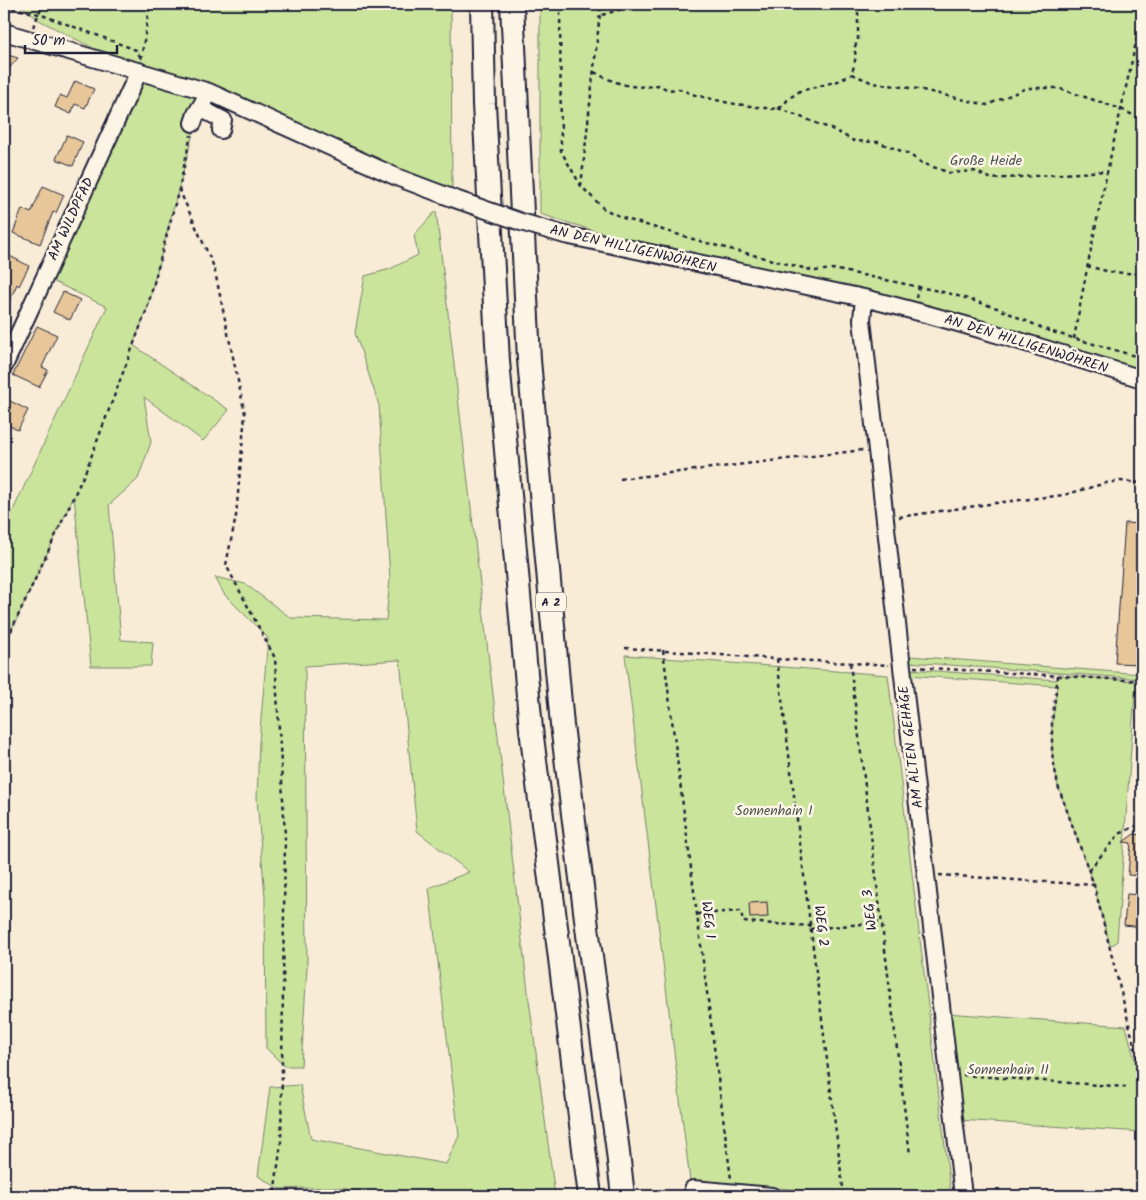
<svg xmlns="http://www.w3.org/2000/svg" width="1146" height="1200" font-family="Kalam,sans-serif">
<rect width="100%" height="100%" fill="#f8ecd6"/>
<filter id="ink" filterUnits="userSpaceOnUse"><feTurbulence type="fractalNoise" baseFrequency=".02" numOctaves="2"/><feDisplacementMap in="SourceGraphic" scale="10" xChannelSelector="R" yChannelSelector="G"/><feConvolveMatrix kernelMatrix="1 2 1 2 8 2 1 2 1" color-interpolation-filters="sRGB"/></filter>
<g filter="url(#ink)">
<path fill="#cae59b" stroke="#76846b" d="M 20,4 L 451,4 L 452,198 L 210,93 L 196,122 L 147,309 L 133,345 L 229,410 L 203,441 L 144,397 L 151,442 L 138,479 L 109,505 L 121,640 L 153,642 L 151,666 L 91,666 L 74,496 L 4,646 L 4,530 L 107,307 L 44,277 L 139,72 L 37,19 Z
M 540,4 L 1142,4 L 1142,372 L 592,230 L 540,214 Z
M 436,211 L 529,1000 L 555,1196 L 394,1196 L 331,1187 L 280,1189 L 258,1176 L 270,1087 L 300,1085 L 311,1139 L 446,1164 L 459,1136 L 429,888 L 469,872 L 417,831 L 400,660 L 305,666 L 307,967 L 301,1066 L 284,1066 L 266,1048 L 265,897 L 257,799 L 259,742 L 268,638 L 224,594 L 215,577 L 245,584 L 291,618 L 386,620 L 390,579 L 379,405 L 355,333 L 365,276 L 390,269 L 418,255 L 414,235 Z
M 625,655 L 888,675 L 951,1196 L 877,1196 L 690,1181 Z
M 909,656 L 1142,674 L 1142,679 L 909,662 Z
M 908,669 L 1057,680 L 1058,675 L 1136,681 L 1136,686 L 1142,687 L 1142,692 L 1135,692 L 1117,942 L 1110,946 L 1094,885 L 1058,786 L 1052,753 L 1052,722 L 1057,686 L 908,675 Z
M 946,1013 L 1126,1026 L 1142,1089 L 1142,1132 L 959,1120 Z"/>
<path fill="#e7c799" stroke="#22223b" d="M 4,54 L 18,58 L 4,74 Z
M 75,81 L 94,89 L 85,108 L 75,104 L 71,114 L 55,107 L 60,95 L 67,98 Z
M 67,135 L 83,142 L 73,166 L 56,159 Z
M 43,186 L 64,195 L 56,213 L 53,212 L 40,244 L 13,233 L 22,209 L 31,213 Z
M 4,253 L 29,266 L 19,286 L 17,284 L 4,314 Z
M 63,292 L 80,300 L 70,320 L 53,312 Z
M 37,326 L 57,335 L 42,367 L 48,370 L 39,387 L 13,375 Z
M 4,398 L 28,410 L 18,430 L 4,423 Z
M 1125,523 L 1141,524 L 1141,528 L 1142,528 L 1142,627 L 1140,664 L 1115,663 Z
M 1134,834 L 1142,835 L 1142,876 L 1128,875 L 1131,843 L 1123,842 Z
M 1127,894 L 1142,895 L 1142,927 L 1124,925 Z
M 767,902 L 768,917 L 750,918 L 749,903 Z"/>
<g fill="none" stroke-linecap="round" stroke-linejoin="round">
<g stroke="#22223b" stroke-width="20">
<path id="minor" d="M 4,32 L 209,92 L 399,178 L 452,198
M 200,108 L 223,120 L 221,130
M 193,123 L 196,114 L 206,98
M 565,235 L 864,298 C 958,321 1050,350 1142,379
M 864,298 L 862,320 L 963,1196
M 4,366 L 139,71
M 693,1189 L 772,1196"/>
</g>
<g stroke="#22223b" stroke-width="26">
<path id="highway" d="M 482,4 L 484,104 L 498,361 L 531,729 L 590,1196
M 512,4 L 529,360 L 562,725 L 588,935 L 617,1144 L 623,1196"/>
</g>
<path stroke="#22223b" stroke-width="2.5" stroke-dasharray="4 4" stroke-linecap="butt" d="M 560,4 L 561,151 L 581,186 L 604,209 L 626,219 L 703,242 L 815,271 L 833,269 L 948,293 L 997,308 L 1049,331 L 1142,358
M 858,4 L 858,41 L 854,48 L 856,56 L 852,74 L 873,83 L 918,89 L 987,105 L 1027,88 L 1058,88 L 1121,109 L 1142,120
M 4,6 L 39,14 L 99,36 L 136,50 L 141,58
M 602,15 L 638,4
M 33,27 L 43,4
M 141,59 L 150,4
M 594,72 C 617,84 633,90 659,85 L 668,90 L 679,89 L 695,95 L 729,103 L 772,109 L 778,108 L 784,105 L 788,99 L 800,91 L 838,81 L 852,74
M 778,108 L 834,130 L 854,141 L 878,142 L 909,154 L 922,163 L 950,173 L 974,171 L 992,179 L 1106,171
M 581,186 L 601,4
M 179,189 L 214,267 L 245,414 L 236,516 L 226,565 L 275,658 L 285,835 L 281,1143 L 274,1196
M 1087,266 L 1110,272 L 1142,274
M 916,298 L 919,287
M 1074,339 C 1093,230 1118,123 1142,16
M 620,479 L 863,450
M 899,517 L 1003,502 L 1064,495 L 1106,483 L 1120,481 L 1142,483
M 4,646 L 87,468 L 147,309 L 179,189 L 191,135
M 625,648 L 777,659 L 889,665
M 663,650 L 731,1179
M 777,659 L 844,1196
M 850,663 L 910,1155
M 914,667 L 1142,681
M 1058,675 L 1052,722 L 1052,753 L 1058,786 L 1094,885 L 1142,1076
M 1089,870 L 1119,834 L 1136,826
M 939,875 L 1094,885
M 697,914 L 741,911 L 743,922 L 811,926
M 811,929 L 882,922
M 963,1075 L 1126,1087"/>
<use href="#minor" stroke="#fcf5e5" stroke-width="16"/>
<use href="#highway" stroke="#fcf5e5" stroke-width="22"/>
<g stroke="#22223b" stroke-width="20" stroke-linecap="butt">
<path id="minor-bridge" d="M 452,198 L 521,222 L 565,235"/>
</g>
<use href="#minor-bridge" stroke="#fcf5e5" stroke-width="16"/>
</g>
</g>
<g text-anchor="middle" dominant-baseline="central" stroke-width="5" stroke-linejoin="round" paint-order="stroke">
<rect fill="#fcf5e5" stroke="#63616e" stroke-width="1" x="536" y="592.5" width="30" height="19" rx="4"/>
<g font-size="12" font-weight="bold" fill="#22223b">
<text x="551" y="602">A 2</text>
</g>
<g font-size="14" fill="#4c5353" stroke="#fcf5e5">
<text x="986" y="161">Große Heide</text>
<text x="774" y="811">Sonnenhain I</text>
<text x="1008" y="1070">Sonnenhain II</text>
</g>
<g font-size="14" fill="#22223b" stroke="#fcf5e5">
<text transform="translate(71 219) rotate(-65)">AM WILDPFAD</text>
<text transform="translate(633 249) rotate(13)">AN DEN HILLIGENWÖHREN</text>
<text transform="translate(1026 344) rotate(17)">AN DEN HILLIGENWÖHREN</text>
<text transform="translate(911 747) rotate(-97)">AM ALTEN GEHÄGE</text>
<text transform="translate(870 910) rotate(-97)">WEG 3</text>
<text transform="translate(708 920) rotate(83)">WEG 1</text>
<text transform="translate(821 926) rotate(83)">WEG 2</text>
</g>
</g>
<rect width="1146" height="1200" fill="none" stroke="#fcf5e5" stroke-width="20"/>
<rect x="10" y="10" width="1126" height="1180" fill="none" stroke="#22223b" stroke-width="2" filter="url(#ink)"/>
<path d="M25 45v8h92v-8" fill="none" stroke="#22223b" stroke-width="2.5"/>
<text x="32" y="45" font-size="15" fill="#22223b" stroke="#fcf5e5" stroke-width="4" paint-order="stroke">50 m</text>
</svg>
